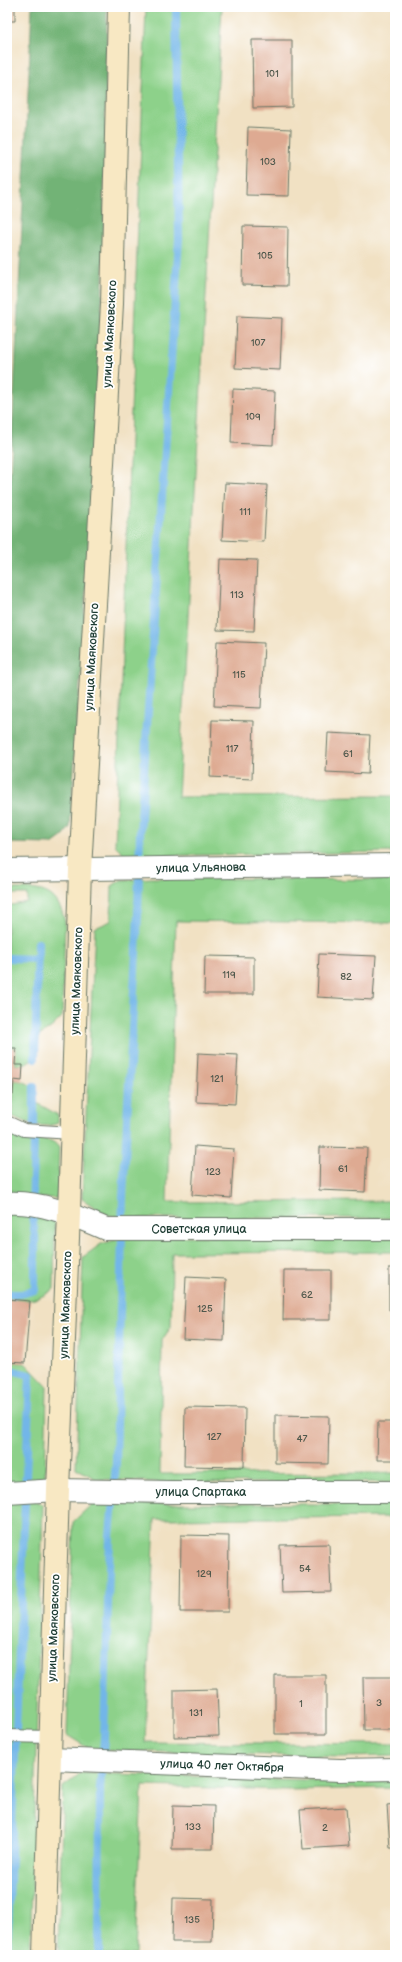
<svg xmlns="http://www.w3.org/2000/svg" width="402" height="1962" font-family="'Balsamiq Sans',sans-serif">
<rect width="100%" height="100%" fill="#fff"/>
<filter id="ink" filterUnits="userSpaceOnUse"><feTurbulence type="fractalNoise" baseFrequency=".025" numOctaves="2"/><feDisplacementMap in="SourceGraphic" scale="8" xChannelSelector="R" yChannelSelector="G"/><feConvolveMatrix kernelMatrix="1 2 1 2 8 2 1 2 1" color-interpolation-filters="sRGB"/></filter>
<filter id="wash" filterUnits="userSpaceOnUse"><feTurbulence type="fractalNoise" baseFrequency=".012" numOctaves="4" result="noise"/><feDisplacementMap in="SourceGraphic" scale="16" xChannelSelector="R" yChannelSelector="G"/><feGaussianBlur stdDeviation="0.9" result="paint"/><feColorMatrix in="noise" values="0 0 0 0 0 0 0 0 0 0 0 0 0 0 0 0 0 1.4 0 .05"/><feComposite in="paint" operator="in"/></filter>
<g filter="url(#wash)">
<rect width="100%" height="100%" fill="#f1e1c3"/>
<path fill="#f5d3c1" d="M 7,1048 L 16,1048 L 15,1065 L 23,1065 L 22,1081 L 14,1081 L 12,1116 L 7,1122 Z"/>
<path fill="#8dd18a" stroke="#56875f" d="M 146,7 L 222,7 L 178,797 L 395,796 L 395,852 L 126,856 L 115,845 Z
M 151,878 L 395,880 L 395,923 L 176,921 L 167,1202 L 395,1201 L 395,1218 L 135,1218 L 107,1215 L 82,1199 L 95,928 L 111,921 L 112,886 L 121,880 Z
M 7,889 C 38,889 57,886 65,922 L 62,1017 L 52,1027 L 39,1036 L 37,1056 L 23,1065 L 15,1065 L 16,1048 L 7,1048 L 7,906 L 27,902 L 27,894 L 7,894 Z
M 14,1080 L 22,1081 L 37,1088 L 37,1103 L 58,1115 L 58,1123 C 43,1129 26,1123 12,1116 Z
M 7,1126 C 14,1130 20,1134 27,1137 C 39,1141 52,1136 59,1148 L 57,1198 L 7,1198 Z
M 7,1207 L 55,1219 L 54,1289 C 35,1302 29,1301 7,1299 Z
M 130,1236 L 395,1237 L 395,1252 L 172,1253 L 171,1327 L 162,1340 L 160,1474 L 395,1473 L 395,1482 L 175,1483 L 96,1479 L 76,1468 L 83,1257 L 101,1244 Z
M 7,1362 L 25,1363 L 47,1386 L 45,1478 L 30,1485 L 7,1486 Z
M 30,1498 L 43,1505 L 30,1955 L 7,1955 L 7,1500 Z
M 92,1504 L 395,1504 L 395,1517 L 155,1519 L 145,1742 L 395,1744 L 395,1756 L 340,1757 L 91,1750 L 67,1735 L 73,1522 Z
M 81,1773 L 341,1781 L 395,1780 L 395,1788 L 287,1790 L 142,1786 L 135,1955 L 58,1955 L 63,1787 Z"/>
<path fill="#72b376" stroke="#487855" d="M 32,7 L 107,7 L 103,283 L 84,623 L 70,827 L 63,836 L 52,844 L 7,843 L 7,548 Z"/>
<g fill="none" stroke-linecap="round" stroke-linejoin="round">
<path stroke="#72b6e8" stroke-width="8" d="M 7,958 L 38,959
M 35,1058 L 38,943
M 34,1124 L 34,1086
M 7,1294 L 21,1294 L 35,1290 L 35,1236 L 32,1216 L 34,1138
M 7,1369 L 30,1375 L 7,1955
M 99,1955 L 100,1789 L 104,1738 L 110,1536 L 116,1463 L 123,1197 L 138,915 L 140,832 L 179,239 L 176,7"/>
</g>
<g id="blocks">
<path fill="#deaa92" d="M 7,7 L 15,7 L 15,21 L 7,21 Z
M 252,40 L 292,40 L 292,107 L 253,108 Z
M 248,127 L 291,129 L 289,196 L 246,195 Z
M 243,226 L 288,227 L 287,286 L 242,285 Z
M 237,316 L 282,318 L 280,370 L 235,368 Z
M 233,389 L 275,391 L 273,445 L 231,443 Z
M 225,483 L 267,485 L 264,542 L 222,540 Z
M 220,559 L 257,560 L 254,631 L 217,630 Z
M 217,641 L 264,643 L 261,708 L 214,706 Z
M 212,720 L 254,721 L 252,779 L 210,777 Z
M 328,733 L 370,735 L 368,774 L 326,772 Z
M 319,954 L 376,956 L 373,1000 L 317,997 Z
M 205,956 L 254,957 L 254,994 L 204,994 Z
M 7,1048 L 16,1048 L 15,1065 L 23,1065 L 22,1081 L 14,1080 L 13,1095 L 7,1095 Z
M 198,1053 L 238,1055 L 235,1104 L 196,1102 Z
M 195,1146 L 234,1149 L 231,1198 L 192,1195 Z
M 320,1147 L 367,1148 L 365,1192 L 319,1190 Z
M 389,1268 L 395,1268 L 395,1310 L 389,1310 Z
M 284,1270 L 331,1270 L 331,1320 L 283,1320 Z
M 186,1277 L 226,1279 L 224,1341 L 183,1339 Z
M 7,1299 L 30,1301 L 25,1363 L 7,1362 Z
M 185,1407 L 245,1408 L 244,1467 L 184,1466 Z
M 275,1415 L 329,1416 L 328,1464 L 275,1463 Z
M 378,1422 L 395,1422 L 395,1460 L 377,1460 Z
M 181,1535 L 229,1536 L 228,1612 L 180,1612 Z
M 329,1544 L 331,1592 L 282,1593 L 280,1545 Z
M 275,1675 L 326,1675 L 326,1734 L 275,1734 Z
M 363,1677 L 395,1677 L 395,1730 L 364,1730 Z
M 217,1689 L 219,1736 L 174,1737 L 174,1690 Z
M 395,1804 L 395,1848 L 390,1848 L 387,1805 Z
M 173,1805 L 214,1806 L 213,1849 L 172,1849 Z
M 346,1807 L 349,1846 L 303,1849 L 300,1810 Z
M 173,1898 L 213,1899 L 212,1942 L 172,1942 Z"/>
</g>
</g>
<g filter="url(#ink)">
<use href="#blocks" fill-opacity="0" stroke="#687666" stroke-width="1"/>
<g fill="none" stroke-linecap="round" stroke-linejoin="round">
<g stroke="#687666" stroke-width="14">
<path id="service" d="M 7,1122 L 24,1130 L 72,1133
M 7,1736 L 50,1737"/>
</g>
<g stroke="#687666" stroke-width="24">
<path id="minor" d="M 7,870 L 395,865
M 7,1203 C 42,1201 75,1216 106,1229 L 395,1229
M 7,1493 L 58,1490 L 171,1492 L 395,1492
M 50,1759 L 340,1770 L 395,1769"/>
</g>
<g stroke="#687666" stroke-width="24">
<path id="secondary" d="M 44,1955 L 58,1490 L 69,1213 L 80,870 L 112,304 L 119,7"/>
</g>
<use href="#service" stroke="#fff" stroke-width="12"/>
<use href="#minor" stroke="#fff" stroke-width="22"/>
<use href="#secondary" stroke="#f8e8c3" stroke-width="22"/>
</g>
</g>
<g text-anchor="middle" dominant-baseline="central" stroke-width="3.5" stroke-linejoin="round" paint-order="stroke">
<g font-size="10" fill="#4f584c">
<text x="272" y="74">101</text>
<text x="268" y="162">103</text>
<text x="265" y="256">105</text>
<text x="258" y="343">107</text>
<text x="253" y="417">109</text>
<text x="245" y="512">111</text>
<text x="237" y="595">113</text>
<text x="239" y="675">115</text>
<text x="232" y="749">117</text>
<text x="348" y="754">61</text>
<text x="229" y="975">119</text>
<text x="346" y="977">82</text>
<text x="217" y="1079">121</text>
<text x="343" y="1169">61</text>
<text x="213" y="1172">123</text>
<text x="307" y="1295">62</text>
<text x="205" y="1309">125</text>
<text x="214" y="1437">127</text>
<text x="302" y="1439">47</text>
<text x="305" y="1569">54</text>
<text x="204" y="1574">129</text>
<text x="379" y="1703">3</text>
<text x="301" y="1704">1</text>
<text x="196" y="1713">131</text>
<text x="193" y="1827">133</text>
<text x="325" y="1828">2</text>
<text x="192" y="1920">135</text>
</g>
<g font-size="12" fill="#1f3d34" stroke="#fff">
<text transform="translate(110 334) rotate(-87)">улица Маяковского</text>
<text transform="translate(92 657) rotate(-87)">улица Маяковского</text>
<text transform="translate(201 868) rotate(-1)">улица Ульянова</text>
<text transform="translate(77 981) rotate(-88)">улица Маяковского</text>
<text x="199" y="1229">Советская улица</text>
<text transform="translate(66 1305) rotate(-88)">улица Маяковского</text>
<text x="201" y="1492">улица Спартака</text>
<text transform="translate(54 1628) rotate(-88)">улица Маяковского</text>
<text transform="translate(222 1766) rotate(2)">улица 40 лет Октября</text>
</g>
</g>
<rect width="402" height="1962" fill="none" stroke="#fff" stroke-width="24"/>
</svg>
